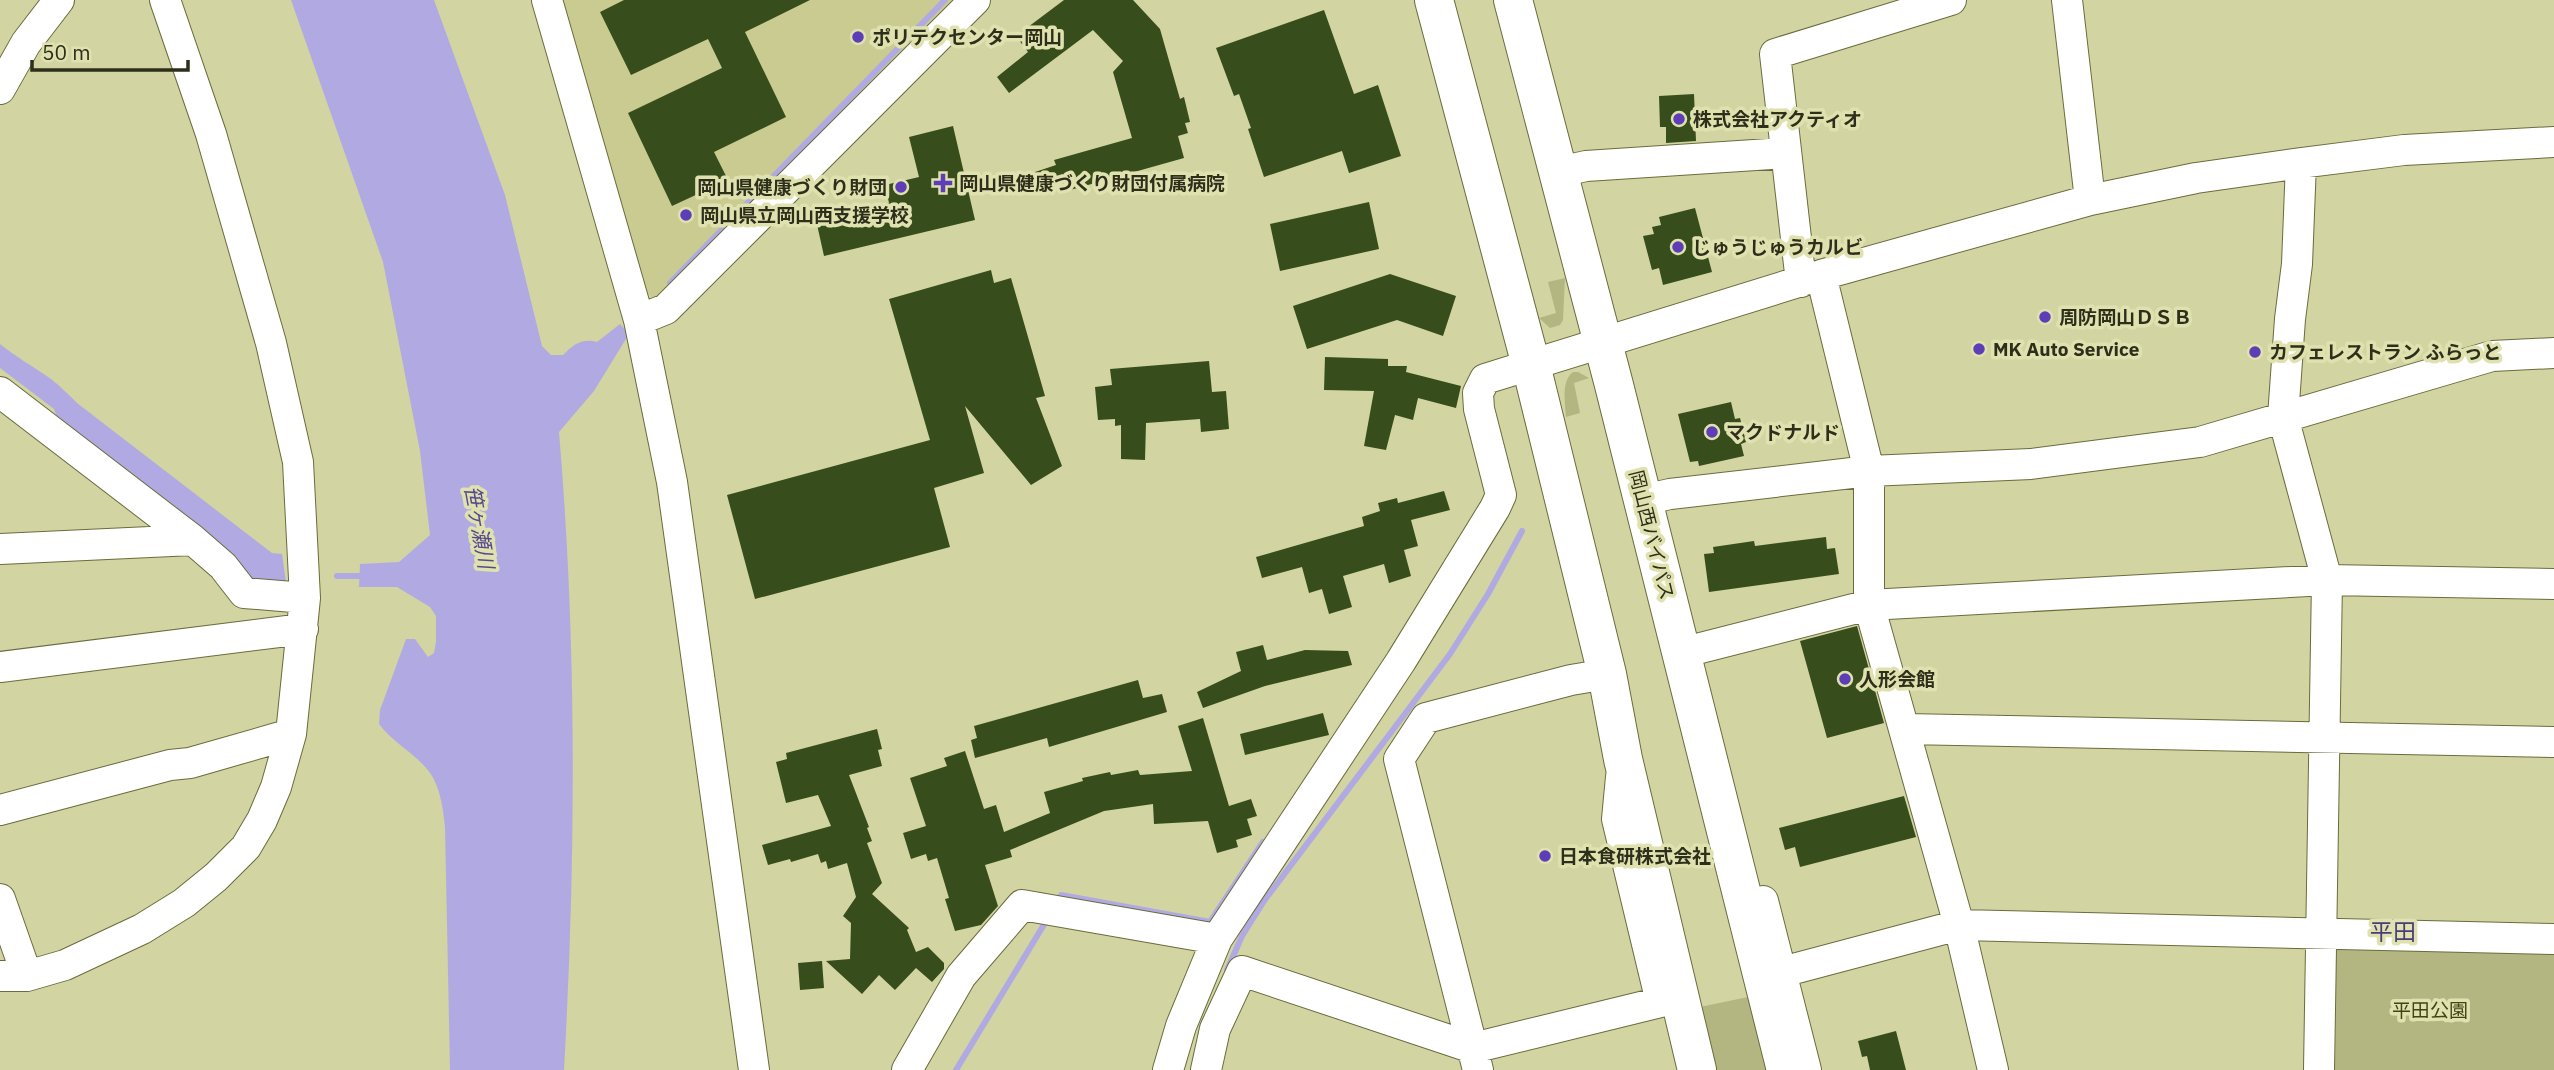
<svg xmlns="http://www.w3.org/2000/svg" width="2554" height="1070" font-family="'IBM Plex Sans','Noto Sans JP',sans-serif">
<rect width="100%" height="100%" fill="#d2d4a2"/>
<path fill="#c9cb91" d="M 561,0 L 961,0 L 662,306 L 645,291 Z"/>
<path fill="#b3b681" d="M 1565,278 L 1563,320 L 1560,325 L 1550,328 L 1539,318 L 1556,313 L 1548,282 Z
M 1573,372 L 1578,372 L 1589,378 L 1574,383 L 1580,413 L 1566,417 C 1565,403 1561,381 1573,372 Z
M 2336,949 L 2554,952 L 2554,1070 L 2335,1070 Z
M 1753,996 L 1771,1070 L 1712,1070 L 1695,1008 Z"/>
<path fill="#b1aae2" d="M 291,0 L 434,0 L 505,195 L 542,346 L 551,355 L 563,355 C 574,344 582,338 597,342 L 620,324 L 629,334 L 594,391 L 559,432 C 577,644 576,857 564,1070 L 450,1070 L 445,827 C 443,808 440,784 427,769 C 413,752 392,742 379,724 L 380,710 L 406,639 L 415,639 L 428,657 L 434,653 L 436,642 L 436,616 L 430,607 L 397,587 L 359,587 L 360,564 L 399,562 L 430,535 L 420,451 L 383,262 Z
M 0,344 C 16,357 34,367 51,379 C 60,386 69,395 77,403 L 272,553 L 282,554 L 286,582 L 250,589 L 59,423 L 54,409 L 0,368 Z"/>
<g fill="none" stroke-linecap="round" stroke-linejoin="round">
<path stroke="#b1aae2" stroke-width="6" d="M 670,283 L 945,0
M 337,576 L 366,576
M 1057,903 L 1061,895 L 1210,922 L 1263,842 L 1268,845
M 1227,970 L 1242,936 L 1264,901 L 1450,654 L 1488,594 L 1522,531
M 956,1070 L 1048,918"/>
</g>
<path fill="#374e1c" d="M 624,0 L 810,0 L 745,32 L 786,117 L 714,152 L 728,180 L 672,206 L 628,113 L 722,68 L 708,39 L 631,75 L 600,12 Z
M 1064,0 L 1133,0 L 1160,29 L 1180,99 L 1184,97 L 1190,122 L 1185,123 L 1188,133 L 1178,136 L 1184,158 L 1063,192 L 1061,183 L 1035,191 L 1029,174 L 1056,165 L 1054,160 L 1132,138 L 1113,72 L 1123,61 L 1093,30 L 1009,93 L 997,77 L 1028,52 L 1016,36 Z
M 1324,10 L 1354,94 L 1378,85 L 1401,156 L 1349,173 L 1342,151 L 1264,177 L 1248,129 L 1251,128 L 1239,94 L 1234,96 L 1216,48 Z
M 1694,94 L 1696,141 L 1666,143 L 1666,127 L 1660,127 L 1659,96 Z
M 953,126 L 975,220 L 824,256 L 816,220 L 889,203 L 885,185 L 919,177 L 909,137 Z
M 1369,202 L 1379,249 L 1280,271 L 1270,224 Z
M 1695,208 L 1712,272 L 1663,285 L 1659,268 L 1652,270 L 1643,236 L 1654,234 L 1652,227 L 1661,225 L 1659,217 Z
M 991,270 L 994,283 L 1011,278 L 1045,396 L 1036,398 L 1062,466 L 1031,485 L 965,406 L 984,473 L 934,488 L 950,547 L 755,599 L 727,495 L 930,440 L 889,299 Z
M 1390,274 L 1456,296 L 1443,336 L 1397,320 L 1307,349 L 1293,306 Z
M 1325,357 L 1388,359 L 1388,366 L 1407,366 L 1406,372 L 1461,386 L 1456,408 L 1418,398 L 1413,420 L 1395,415 L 1386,450 L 1364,446 L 1374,391 L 1324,390 Z
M 1209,361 L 1212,392 L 1226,391 L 1229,429 L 1201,432 L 1200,419 L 1146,423 L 1145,460 L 1121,459 L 1121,425 L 1115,426 L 1115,419 L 1098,420 L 1095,387 L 1112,385 L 1110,369 Z
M 1731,402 L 1735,419 L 1740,418 L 1746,442 L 1741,444 L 1744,456 L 1699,466 L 1698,461 L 1690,462 L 1678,414 Z
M 1444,491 L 1450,510 L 1411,520 L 1418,546 L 1404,550 L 1411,576 L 1389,583 L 1384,564 L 1343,576 L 1352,607 L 1329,614 L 1322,589 L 1309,593 L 1302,567 L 1262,578 L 1256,557 L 1364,526 L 1362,517 L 1380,511 L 1378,503 L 1397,498 L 1398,503 Z
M 1826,537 L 1827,549 L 1835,548 L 1839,574 L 1709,592 L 1704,554 L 1714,553 L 1713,547 L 1754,541 L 1755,546 Z
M 1857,626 L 1884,723 L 1827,738 L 1800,641 Z
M 1263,645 L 1267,660 L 1305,650 L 1348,651 L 1352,665 L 1265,686 L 1203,708 L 1197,692 L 1241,671 L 1236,652 Z
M 1138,680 L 1143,698 L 1162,694 L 1167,712 L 1049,747 L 1047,738 L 975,758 L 971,740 L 977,738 L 974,726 Z
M 1323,713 L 1329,735 L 1245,755 L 1240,734 Z
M 1203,718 L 1229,806 L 1251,799 L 1257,816 L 1247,819 L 1252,835 L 1236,840 L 1238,847 L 1217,853 L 1208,821 L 1154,824 L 1153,804 L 1104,811 L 1010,850 L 1012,857 L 985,865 L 998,906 L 981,925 L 955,931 L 945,899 L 949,898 L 937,858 L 928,861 L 926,854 L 911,859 L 903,833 L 926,826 L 910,778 L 947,766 L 944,758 L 965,751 L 984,809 L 996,805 L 1004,832 L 1050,813 L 1044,792 L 1083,781 L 1082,778 L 1110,772 L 1111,775 L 1138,770 L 1140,775 L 1192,771 L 1178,726 Z
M 877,729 L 882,749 L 878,750 L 882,766 L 849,775 L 869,827 L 867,828 L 872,841 L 867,843 L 882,883 L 872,894 L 909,928 L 907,930 L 916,952 L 928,947 L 944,963 L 944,969 L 932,982 L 916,968 L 895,990 L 879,975 L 862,994 L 826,961 L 850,959 L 851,923 L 843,916 L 856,897 L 847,863 L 828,869 L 826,861 L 821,863 L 818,854 L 791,862 L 790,859 L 768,865 L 762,845 L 831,826 L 818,795 L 786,803 L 776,762 L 787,759 L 786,753 Z
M 1904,796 L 1916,837 L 1800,867 L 1795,847 L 1785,850 L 1779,828 Z
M 822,961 L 824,988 L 800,990 L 798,963 Z
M 1896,1031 L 1906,1070 L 1870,1070 L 1867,1056 L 1862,1057 L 1858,1041 Z"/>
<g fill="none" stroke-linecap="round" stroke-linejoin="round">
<g stroke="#6a6c3d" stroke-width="32">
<path id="minor" d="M 547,0 L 639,320 L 672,482 L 754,1070
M 2067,0 L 2090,200
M 0,89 L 26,43 L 59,0
M 2301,163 L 2297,264 L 2290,319 L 2283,417 L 2327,580 L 2319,1070
M 1559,172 L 1586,166 L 1786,153
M 1821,275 L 1869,471 L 1869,605 L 1959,925 L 1993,1070
M 1801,282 L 1775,54 L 1951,0
M 639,320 L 666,309 L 975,0
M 0,392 L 193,540 L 223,566 L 244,593 L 305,598
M 1643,500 L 1670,494 L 1869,471 L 2031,464 L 2200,442 L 2492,356 L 2554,353
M 0,549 L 193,540
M 1681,653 L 1869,605 L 2327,580 L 2554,584
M 0,667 L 303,629
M 1905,729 L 2554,742
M 1621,777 L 1617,819 L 1661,1002
M 0,810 L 170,765 L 190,763 L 291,734
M 0,899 L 27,976
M 1763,901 L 1806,1070
M 1782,972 L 1959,925 L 2554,939
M 0,976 L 27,976 L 65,965 L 142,929 L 184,903 L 216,877 L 246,847 L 262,820 L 276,787 L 291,734 L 305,598 L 298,462 L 271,343 L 211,134 L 165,0
M 907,1070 L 961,976 L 1022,905 L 1217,939
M 1168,1070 L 1181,1026 L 1217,939 L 1401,661 L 1495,508 L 1501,495 L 1479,409 L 1478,393 L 1485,379 L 1821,275 L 2090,200 L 2196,178 L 2301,163 L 2404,150 L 2554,142
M 1206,1070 L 1215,1029 L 1242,971 L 1473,1048 L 1661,1002
M 1478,1070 L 1399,759 L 1426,718 L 1571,680 L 1607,674"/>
</g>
<g stroke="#6a6c3d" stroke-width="40">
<path id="highway" d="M 1434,0 L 1531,365 L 1607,674 L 1623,759 L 1697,1070
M 1513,0 L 1614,385 L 1786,1070"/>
</g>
<use href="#minor" stroke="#fff" stroke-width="30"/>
<use href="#highway" stroke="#fff" stroke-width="38"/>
</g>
<g fill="#5e3eb6" stroke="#dfe1af" stroke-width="2.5">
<circle cx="858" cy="37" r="7"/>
<circle cx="1679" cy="119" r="7"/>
<path d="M939.5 172.5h7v7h7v7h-7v7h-7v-7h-7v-7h7z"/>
<circle cx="901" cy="187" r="7"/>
<circle cx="686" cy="215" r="7"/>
<circle cx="1678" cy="247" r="7"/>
<circle cx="2045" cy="317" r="7"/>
<circle cx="1979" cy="349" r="7"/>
<circle cx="2255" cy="352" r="7"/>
<circle cx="1712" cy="432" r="7"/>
<circle cx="1845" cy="679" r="7"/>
<circle cx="1545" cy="856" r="7"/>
</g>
<g text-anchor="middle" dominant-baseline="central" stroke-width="7" stroke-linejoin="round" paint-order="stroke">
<g font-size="19" font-weight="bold" fill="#2e2f1b" stroke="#dfe1af" text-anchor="start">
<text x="872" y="37">ポリテクセンター岡山</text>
<text x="1693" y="119">株式会社アクティオ</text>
<text x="959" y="183">岡山県健康づくり財団付属病院</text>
<text x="887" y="187" text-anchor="end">岡山県健康づくり財団</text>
<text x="700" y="215">岡山県立岡山西支援学校</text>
<text x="1692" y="247">じゅうじゅうカルビ</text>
<text x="2059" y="317">周防岡山ＤＳＢ</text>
<text x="1993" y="349">MK Auto Service</text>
<text x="2269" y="352">カフェレストラン ふらっと</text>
<text x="1726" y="432">マクドナルド</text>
<text x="1859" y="679">人形会館</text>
<text x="1559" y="856">日本食研株式会社</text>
</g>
<g font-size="19" fill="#2e2f1b" stroke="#dfe1af">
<text transform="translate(1652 535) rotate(76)">岡山西バイパス</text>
</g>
<g font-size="19" fill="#434416" stroke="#dfe1af">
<text x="2430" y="1010">平田公園</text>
</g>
<g font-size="21" font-style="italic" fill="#56498e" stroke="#dfe1af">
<text transform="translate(480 527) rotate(80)">笹ヶ瀬川</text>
</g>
<g font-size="23" fill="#483c79" stroke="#dfe1af">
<text x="2393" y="931">平田</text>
</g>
</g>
<path d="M32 60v10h156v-10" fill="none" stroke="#2e2f1b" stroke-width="3.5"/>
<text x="42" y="60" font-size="21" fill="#2e2f1b" stroke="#dfe1af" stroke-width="5" paint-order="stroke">50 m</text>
</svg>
